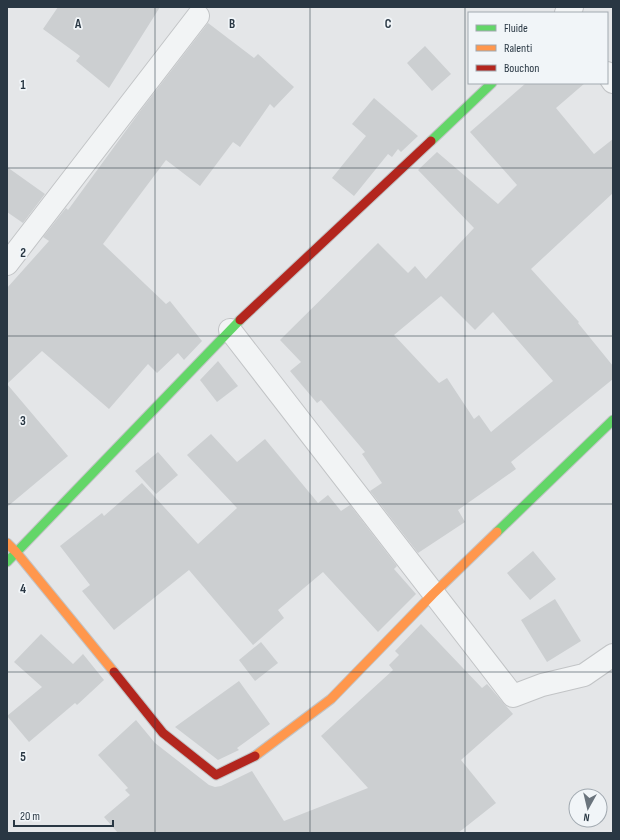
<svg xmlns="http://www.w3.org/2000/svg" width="620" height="840" font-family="'Sofia Sans Condensed',sans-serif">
<rect width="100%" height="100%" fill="#e4e6e8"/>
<path fill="#cccfd1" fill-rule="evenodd" d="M 58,7 L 160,7 L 109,88 L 76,61 L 80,56 L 43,29 Z
M 208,23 L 254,58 L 258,54 L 294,87 L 274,108 L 270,104 L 240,147 L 233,142 L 200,186 L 166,160 L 103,244 L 166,304 L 170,301 L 202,341 L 184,360 L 178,353 L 157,373 L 148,364 L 109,409 L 42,351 L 7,384 L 68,456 L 7,507 L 7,288 L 49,241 L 43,237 L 66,208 L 68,210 L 141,110 Z
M 425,46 L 451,74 L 432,91 L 407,63 Z
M 526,83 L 585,83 L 556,108 L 594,154 L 613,139 L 613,193 L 531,269 L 579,322 L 578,323 L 613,366 L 613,379 L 511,462 L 516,469 L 458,510 L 465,522 L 418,553 L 370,491 L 382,483 L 362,454 L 365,452 L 321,400 L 317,403 L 290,371 L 301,362 L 280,340 L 378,243 L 408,273 L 415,266 L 426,279 L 474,228 L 418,170 L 437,152 L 498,204 L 517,185 L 470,132 ZM 441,296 L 475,330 L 493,312 L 553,381 L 491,432 L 479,415 L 474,419 L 447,378 L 439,383 L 394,335 Z
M 374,98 L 418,136 L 401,152 L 398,149 L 392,157 L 388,154 L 354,196 L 332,178 L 366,136 L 352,124 Z
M 7,167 L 45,194 L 23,223 L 7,212 Z
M 218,361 L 238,386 L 217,402 L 200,380 Z
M 211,434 L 237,462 L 265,439 L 318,503 L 328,495 L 341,511 L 350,505 L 397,566 L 394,569 L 416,594 L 378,632 L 323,572 L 278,610 L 284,618 L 253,645 L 189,570 L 114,630 L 82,591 L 90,585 L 60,546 L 102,513 L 104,516 L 142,483 L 198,544 L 237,508 L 187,455 Z
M 158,452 L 178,475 L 156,494 L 135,471 Z
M 533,551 L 556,579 L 530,600 L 507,573 Z
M 555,599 L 581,641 L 547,662 L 521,620 Z
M 421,624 L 482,688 L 487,684 L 513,714 L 461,760 L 496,803 L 458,833 L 118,833 L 104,817 L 130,795 L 125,790 L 128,788 L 98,755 L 136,720 L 155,743 L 209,785 L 215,787 L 221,786 L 252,771 L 284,821 L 368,788 L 321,736 L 393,670 L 389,665 L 399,655 L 395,651 Z
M 41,634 L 73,664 L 83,654 L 104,680 L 77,705 L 75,703 L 29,742 L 7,716 L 42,687 L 14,662 Z
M 261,642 L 278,663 L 255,681 L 239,660 Z
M 239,681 L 270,724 L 237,748 L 239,750 L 218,760 L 175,727 Z"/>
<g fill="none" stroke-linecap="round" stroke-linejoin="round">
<g stroke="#c2c4c6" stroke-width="24">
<path id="street" d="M 566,13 L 572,7
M 607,73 L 613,82
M 7,264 L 198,16
M 230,330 L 513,696 L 542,685 L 584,675 L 613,655"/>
</g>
<g stroke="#c2c4c6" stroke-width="11">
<path id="fast" d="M 431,141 L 492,83
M 497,532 L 613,420
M 7,562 L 240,320"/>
</g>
<g stroke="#c2c4c6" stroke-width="11">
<path id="slow" d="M 7,543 L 16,552 L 114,672
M 255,756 L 331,699 L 433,594 L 497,532"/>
</g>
<g stroke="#c2c4c6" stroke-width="11">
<path id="jam" d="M 240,320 L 431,141
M 114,672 L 163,733 L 216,775 L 255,756"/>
</g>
<use href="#street" stroke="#f2f4f5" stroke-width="22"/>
<use href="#fast" stroke="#63d668" stroke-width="9"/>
<use href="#slow" stroke="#ff974d" stroke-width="9"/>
<use href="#jam" stroke="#b3261e" stroke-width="9"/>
</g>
<path fill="none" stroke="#293743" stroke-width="1" stroke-opacity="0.55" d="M 155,7 L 155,833M 310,7 L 310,833M 465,7 L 465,833M 7,168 L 613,168M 7,336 L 613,336M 7,504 L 613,504M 7,672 L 613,672"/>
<g font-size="13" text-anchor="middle" font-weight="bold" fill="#293743" stroke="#f1f5f8" stroke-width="3.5" stroke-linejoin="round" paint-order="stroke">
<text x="78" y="28">A</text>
<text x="232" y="28">B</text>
<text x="388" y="28">C</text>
<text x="23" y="89">1</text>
<text x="23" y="257">2</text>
<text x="23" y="425">3</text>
<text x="23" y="593">4</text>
<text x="23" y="761">5</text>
</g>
<rect width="620" height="840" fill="none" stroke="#293743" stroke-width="16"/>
<rect x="468" y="12" width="140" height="72" fill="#f1f5f8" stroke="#a1a9b0"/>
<rect x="476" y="25" width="20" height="6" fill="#63d668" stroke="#a1a9b0"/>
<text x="504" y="32" font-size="12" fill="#293743">Fluide</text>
<rect x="476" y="45" width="20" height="6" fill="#ff974d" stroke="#a1a9b0"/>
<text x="504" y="52" font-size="12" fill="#293743">Ralenti</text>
<rect x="476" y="65" width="20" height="6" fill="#b3261e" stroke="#a1a9b0"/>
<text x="504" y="72" font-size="12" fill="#293743">Bouchon</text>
<g transform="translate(588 808) rotate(188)"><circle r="19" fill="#f1f5f8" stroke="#a1a9b0"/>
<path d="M0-3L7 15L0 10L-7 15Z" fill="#6a747d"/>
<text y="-6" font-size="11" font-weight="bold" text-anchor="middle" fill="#293743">N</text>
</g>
<path d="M14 820v6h99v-6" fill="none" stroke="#293743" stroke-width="2"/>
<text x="20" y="820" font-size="12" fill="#293743" stroke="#f1f5f8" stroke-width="3" paint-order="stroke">20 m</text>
</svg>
